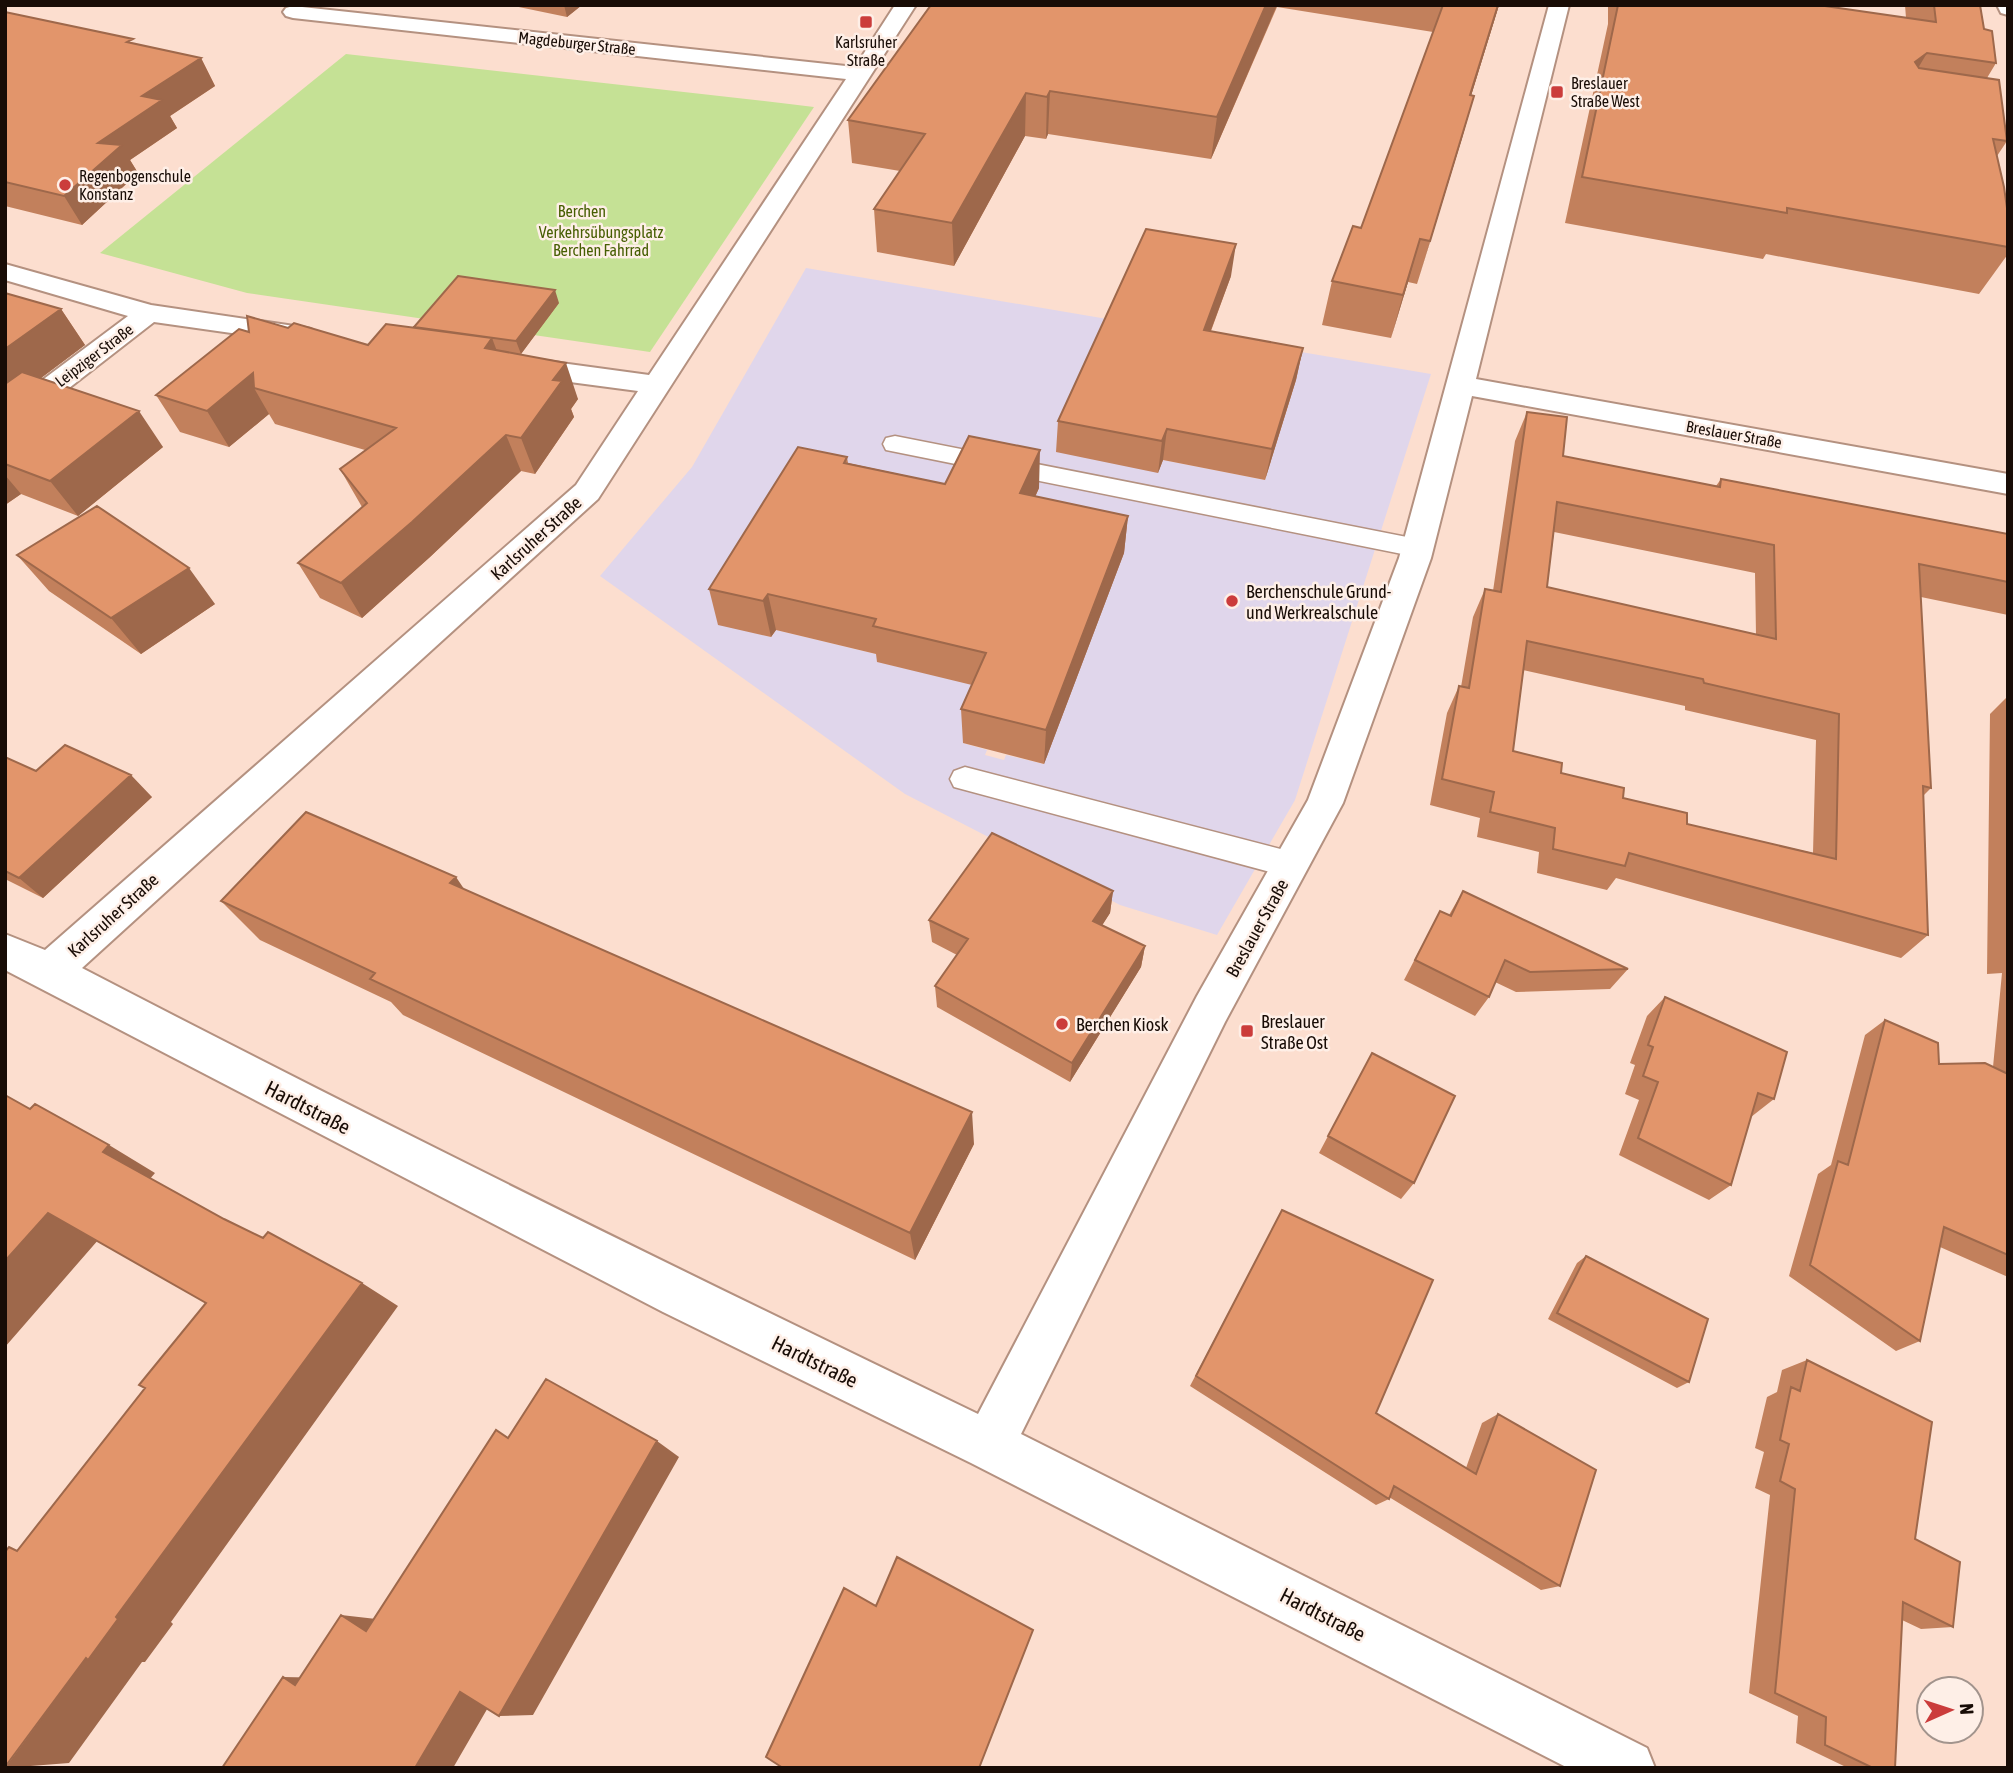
<svg xmlns="http://www.w3.org/2000/svg" width="2013" height="1773" font-family="'Asap Condensed',sans-serif">
<rect width="100%" height="100%" fill="#fcdecf"/>
<path fill="#e0d6eb" fill-rule="evenodd" d="M 806,268 L 1431,374 L 1295,800 L 1217,935 L 1120,905 L 905,794 L 600,576 L 692,467 ZM 1296,380 L 1265,480 L 1163,460 L 1157,472 L 1086,457 ZM 1039,488 L 1020,530 L 1044,764 L 1006,755 L 1004,760 L 985,755 L 987,750 L 963,743 L 987,688 L 878,662 L 880,655 L 776,630 L 771,637 L 719,624 Z"/>
<path fill="#c5e195" d="M 346,54 L 781,103 L 814,107 L 650,352 L 247,293 L 100,253 Z"/>
<g fill="none" stroke-linecap="round" stroke-linejoin="round">
<g stroke="#b49180" stroke-width="3">
<path id="service" d="M 895,436 L 1417,539 L 1426,542 L 1430,548 L 1426,554 L 1417,557 L 886,450 L 883,444 L 886,438 Z
M 965,767 L 1292,852 L 1303,856 L 1308,865 L 1303,874 L 1292,878 L 954,787 L 950,779 L 954,771 Z"/>
</g>
<g stroke="#b49180" stroke-width="4">
<path id="minor" d="M 895,5 L 916,5 L 598,499 L 82,968 C 378,1122 677,1269 978,1414 L 1197,996 L 1308,800 L 1399,558 L 1549,5 L 1569,5 L 1476,379 L 2008,474 L 2008,494 L 1472,396 L 1431,558 L 1343,803 L 1225,1022 L 1021,1434 L 1647,1748 L 1655,1768 L 1568,1768 L 971,1463 L 663,1312 L 5,970 L 5,934 L 45,950 L 576,485 L 638,391 L 517,375 L 507,372 L 503,366 L 507,360 L 517,357 L 649,375 L 846,79 L 293,18 L 286,16 L 283,12 L 286,8 L 293,6 L 855,67 Z
M 1997,5 L 2008,5 L 2008,15 L 2001,13 Z
M 5,264 L 151,305 L 301,327 L 311,329 L 315,335 L 311,341 L 301,343 L 154,322 L 15,430 L 5,432 L 5,408 L 128,316 L 5,280 Z"/>
</g>
<use href="#service" fill="#fff" fill-rule="evenodd"/>
<use href="#minor" fill="#fff" fill-rule="evenodd"/>
</g>
<path fill="#c2805c" fill-rule="evenodd" d="M 509,5 L 582,5 L 567,17 Z
M 931,5 L 1499,5 L 1471,96 L 1474,96 L 1462,138 L 1417,284 L 1408,282 L 1391,338 L 1322,325 L 1332,281 L 1361,228 L 1433,32 L 1277,7 L 1211,159 L 1048,134 L 1046,139 L 1025,136 L 954,266 L 877,252 L 874,209 L 900,171 L 852,163 L 848,120 Z
M 1608,5 L 1818,5 L 1906,18 L 1905,5 L 1980,5 L 1984,29 L 1996,63 L 1987,78 L 2007,141 L 1997,156 L 2008,215 L 2008,254 L 1979,294 L 1766,254 L 1763,259 L 1565,223 L 1608,24 Z
M 5,12 L 136,44 L 201,58 L 215,86 L 170,116 L 177,128 L 130,160 L 138,173 L 82,225 L 5,206 Z
M 1231,276 L 1211,331 L 1303,348 L 1296,380 L 1265,480 L 1163,460 L 1158,473 L 1056,452 L 1058,421 Z
M 5,293 L 61,309 L 85,345 L 41,378 L 163,447 L 78,516 L 21,494 L 5,505 Z
M 559,303 L 521,354 L 578,399 L 571,409 L 574,417 L 535,474 L 521,471 L 430,557 L 362,618 L 320,598 L 298,563 L 362,507 L 340,469 L 365,450 L 275,424 L 269,414 L 229,447 L 180,432 L 156,395 L 249,332 L 288,328 L 368,345 L 414,328 Z
M 1527,412 L 1563,456 L 1716,486 L 1721,479 L 2008,534 L 2008,615 L 1921,597 L 1931,788 L 1923,796 L 1928,935 L 1901,958 L 1616,878 L 1607,890 L 1537,873 L 1539,852 L 1477,837 L 1480,818 L 1430,805 L 1447,713 L 1459,686 L 1461,687 L 1473,617 L 1485,589 L 1493,591 L 1515,441 ZM 1554,532 L 1755,573 L 1756,635 L 1547,587 ZM 1523,670 L 1685,706 L 1685,710 L 1816,740 L 1813,853 L 1687,824 L 1561,773 L 1513,751 Z
M 847,457 L 848,463 L 945,484 L 1039,488 L 1035,497 L 1128,516 L 1124,553 L 1044,764 L 963,743 L 961,709 L 972,685 L 877,662 L 876,654 L 776,630 L 771,637 L 718,625 L 709,589 Z
M 17,555 L 215,604 L 141,654 L 49,591 Z
M 2008,696 L 2008,1277 L 1940,1247 L 1920,1341 L 1896,1351 L 1789,1276 L 1818,1174 L 1831,1165 L 1865,1035 L 1885,1020 L 1939,1064 L 1993,1067 L 2002,973 L 1987,974 L 1990,714 Z
M 5,757 L 36,771 L 152,797 L 43,898 L 5,879 Z
M 464,889 L 974,1144 L 915,1260 L 403,1015 L 391,1002 L 260,940 L 221,901 Z
M 1113,891 L 1110,913 L 1102,925 L 1145,946 L 1141,967 L 1070,1082 L 937,1007 L 935,986 L 957,955 L 932,942 L 929,920 Z
M 1463,891 L 1628,969 L 1610,989 L 1516,992 L 1495,982 L 1489,997 L 1475,1016 L 1404,980 L 1440,911 L 1449,915 Z
M 1665,997 L 1774,1099 L 1751,1117 L 1731,1185 L 1709,1200 L 1619,1155 L 1639,1100 L 1625,1094 L 1635,1065 L 1630,1063 L 1647,1016 Z
M 1372,1053 L 1414,1183 L 1401,1199 L 1319,1153 Z
M 1282,1210 L 1376,1413 L 1466,1468 L 1482,1423 L 1498,1414 L 1560,1586 L 1541,1590 L 1389,1497 L 1389,1499 L 1376,1505 L 1190,1386 Z
M 1586,1256 L 1689,1382 L 1677,1388 L 1548,1319 L 1577,1263 Z
M 1807,1360 L 1915,1539 L 1953,1627 L 1921,1629 L 1902,1620 L 1895,1768 L 1848,1768 L 1796,1743 L 1798,1716 L 1749,1693 L 1770,1495 L 1755,1488 L 1764,1452 L 1755,1448 L 1767,1397 L 1777,1392 L 1782,1370 Z"/>
<path fill="#9e684b" d="M 564,5 L 582,5 L 567,17 Z
M 1266,5 L 1277,5 L 1211,159 L 1217,117 Z
M 1498,5 L 1499,5 L 1458,138 L 1470,95 Z
M 1927,53 L 1901,97 L 1915,62 Z
M 201,58 L 215,86 L 170,116 L 177,128 L 130,160 L 138,173 L 82,225 L 64,196 L 98,143 L 142,96 Z
M 1050,91 L 1048,134 L 1046,139 L 1047,97 Z
M 1026,93 L 1025,136 L 954,266 L 952,223 Z
M 1474,96 L 1462,138 L 1417,284 L 1430,241 Z
M 1420,239 L 1408,282 L 1391,338 L 1403,295 Z
M 1236,244 L 1231,276 L 1199,362 L 1204,330 Z
M 555,290 L 559,303 L 521,354 L 516,341 Z
M 61,309 L 85,345 L 5,405 L 5,349 Z
M 492,338 L 506,375 L 485,348 Z
M 1303,348 L 1296,380 L 1265,480 L 1272,449 Z
M 566,363 L 578,399 L 571,409 L 574,417 L 535,474 L 521,438 L 553,380 Z
M 253,373 L 254,388 L 269,414 L 229,447 L 207,411 Z
M 139,411 L 163,447 L 78,516 L 50,481 Z
M 1167,429 L 1163,460 L 1158,473 L 1162,441 Z
M 506,435 L 521,471 L 430,557 L 362,618 L 341,583 Z
M 1040,450 L 1039,488 L 1020,530 L 1020,493 Z
M 5,475 L 21,494 L 5,505 Z
M 1128,516 L 1124,553 L 1044,764 L 1046,730 Z
M 189,568 L 215,604 L 141,654 L 111,618 Z
M 768,594 L 776,630 L 771,637 L 763,601 Z
M 131,775 L 152,797 L 43,898 L 19,878 Z
M 456,877 L 483,917 L 450,883 Z
M 1113,891 L 1110,913 L 1091,943 L 1093,921 Z
M 1145,946 L 1141,967 L 1070,1082 L 1072,1063 Z
M 972,1112 L 974,1144 L 915,1260 L 910,1233 Z
M 109,1145 L 155,1173 L 149,1180 L 103,1152 Z
M 48,1213 L 99,1239 L 5,1347 L 5,1261 Z
M 362,1283 L 398,1306 L 171,1622 L 173,1624 L 145,1662 L 142,1662 L 69,1763 L 5,1768 Z
M 657,1441 L 679,1457 L 533,1715 L 499,1716 Z
M 341,1615 L 385,1620 L 366,1631 Z
M 283,1677 L 332,1678 L 295,1685 Z
M 460,1692 L 497,1692 L 453,1768 L 415,1768 Z"/>
<path fill="#e2956b" stroke="#9e684b" stroke-width="2" fill-rule="evenodd" d="M 931,5 L 1266,5 L 1217,117 L 1050,91 L 1047,97 L 1026,93 L 952,223 L 874,209 L 925,134 L 848,120 Z
M 1443,5 L 1498,5 L 1470,95 L 1474,96 L 1430,241 L 1420,239 L 1403,295 L 1332,281 L 1353,226 L 1361,228 Z
M 1618,5 L 1818,5 L 1936,22 L 1934,5 L 1980,5 L 1984,29 L 1992,31 L 1996,63 L 1927,53 L 1915,62 L 1919,68 L 1999,80 L 2007,141 L 1993,139 L 2004,187 L 2008,215 L 2008,247 L 1787,208 L 1787,213 L 1582,177 Z
M 5,12 L 133,39 L 127,42 L 201,58 L 142,96 L 162,100 L 98,143 L 122,145 L 64,196 L 5,182 Z
M 1146,229 L 1236,244 L 1204,330 L 1303,348 L 1272,449 L 1167,429 L 1162,441 L 1058,421 Z
M 458,276 L 555,290 L 516,341 L 414,327 Z
M 5,293 L 61,309 L 5,349 Z
M 247,316 L 288,328 L 294,323 L 368,345 L 386,324 L 492,338 L 485,348 L 566,363 L 553,380 L 562,381 L 521,438 L 506,435 L 412,522 L 341,583 L 298,563 L 367,503 L 340,469 L 396,428 L 254,388 L 253,373 L 207,411 L 156,395 L 239,329 L 249,332 Z
M 22,372 L 139,411 L 50,481 L 5,464 L 5,384 Z
M 1527,412 L 1567,417 L 1563,456 L 1720,487 L 1721,479 L 2008,534 L 2008,582 L 1919,564 L 1931,788 L 1923,786 L 1928,935 L 1629,853 L 1625,866 L 1553,849 L 1555,828 L 1490,812 L 1494,792 L 1442,779 L 1459,686 L 1469,688 L 1485,589 L 1501,592 ZM 1557,502 L 1774,545 L 1776,639 L 1547,587 ZM 1527,641 L 1703,679 L 1704,683 L 1839,714 L 1836,859 L 1687,824 L 1687,813 L 1623,798 L 1624,788 L 1561,773 L 1562,763 L 1513,751 Z
M 969,436 L 1040,450 L 1020,493 L 1128,516 L 1046,730 L 961,709 L 986,653 L 873,626 L 876,619 L 768,594 L 763,601 L 709,589 L 798,447 L 847,457 L 844,463 L 945,484 Z
M 97,506 L 189,568 L 111,618 L 17,555 Z
M 65,745 L 131,775 L 19,878 L 5,871 L 5,757 L 36,771 Z
M 306,812 L 456,877 L 450,883 L 972,1112 L 910,1233 L 370,979 L 375,973 L 221,901 Z
M 992,833 L 1113,891 L 1093,921 L 1145,946 L 1072,1063 L 935,986 L 968,939 L 929,920 Z
M 1463,891 L 1628,969 L 1530,972 L 1505,960 L 1489,997 L 1415,960 L 1440,911 L 1451,916 Z
M 1665,997 L 1787,1052 L 1774,1099 L 1758,1093 L 1731,1185 L 1638,1138 L 1658,1082 L 1643,1076 L 1653,1047 L 1648,1045 Z
M 1885,1020 L 1938,1043 L 1939,1064 L 1985,1063 L 2008,1074 L 2008,1255 L 1944,1227 L 1920,1341 L 1810,1265 L 1838,1161 L 1848,1165 Z
M 1372,1053 L 1455,1096 L 1414,1183 L 1328,1136 Z
M 5,1095 L 30,1109 L 35,1104 L 109,1145 L 103,1152 L 224,1219 L 263,1238 L 268,1232 L 362,1283 L 116,1617 L 118,1619 L 88,1660 L 86,1658 L 5,1767 L 5,1552 L 9,1547 L 17,1551 L 145,1388 L 139,1385 L 206,1303 L 48,1213 L 5,1261 Z
M 1282,1210 L 1433,1280 L 1376,1413 L 1476,1474 L 1498,1414 L 1596,1470 L 1560,1586 L 1394,1486 L 1389,1499 L 1196,1376 Z
M 1586,1256 L 1708,1319 L 1689,1382 L 1557,1313 Z
M 1807,1360 L 1932,1422 L 1915,1539 L 1960,1562 L 1953,1627 L 1903,1602 L 1895,1768 L 1873,1768 L 1825,1745 L 1826,1717 L 1775,1693 L 1795,1489 L 1780,1481 L 1789,1444 L 1780,1440 L 1791,1387 L 1800,1391 Z
M 546,1379 L 657,1441 L 499,1716 L 460,1692 L 415,1768 L 222,1768 L 283,1677 L 295,1685 L 341,1615 L 366,1631 L 496,1430 L 508,1438 Z
M 897,1557 L 1033,1630 L 979,1768 L 783,1768 L 766,1757 L 844,1588 L 876,1606 Z"/>
<g fill="#cb3c3b" stroke="#feefe7" stroke-width="2.5">
<rect x="859" y="15" width="14" height="14" rx="3.5"/>
<rect x="1550" y="85" width="14" height="14" rx="3.5"/>
<circle cx="65" cy="185" r="7"/>
<circle cx="1232" cy="601" r="7"/>
<circle cx="1062" cy="1024" r="7"/>
<rect x="1240" y="1024" width="14" height="14" rx="3.5"/>
</g>
<g text-anchor="middle" dominant-baseline="central" stroke-width="5" stroke-linejoin="round" paint-order="stroke">
<g font-size="16" fill="#180c06" stroke="#feefe7" text-anchor="start">
<text x="866" y="42" text-anchor="middle">Karlsruher<tspan x="866" dy="18">Straße</tspan></text>
<text x="1571" y="83">Breslauer<tspan x="1571" dy="18">Straße West</tspan></text>
<text x="79" y="176">Regenbogenschule<tspan x="79" dy="18">Konstanz</tspan></text>
</g>
<g font-size="16" fill="#180c06" stroke="#feefe7">
<text transform="translate(577 43) rotate(6)">Magdeburger Straße</text>
<text transform="translate(94 355) rotate(-37)">Leipziger Straße</text>
<text transform="translate(1734 434) rotate(10)">Breslauer Straße</text>
</g>
<g font-size="16" fill="#465e02" stroke="#feefe7">
<text x="582" y="211">Berchen</text>
<text x="601" y="232">Verkehrsübungsplatz<tspan x="601" dy="18">Berchen Fahrrad</tspan></text>
</g>
<g font-size="18" fill="#180c06" stroke="#feefe7">
<text transform="translate(536 538) rotate(-42)">Karlsruher Straße</text>
<text transform="translate(113 915) rotate(-42)">Karlsruher Straße</text>
<text transform="translate(1257 928) rotate(-61)">Breslauer Straße</text>
</g>
<g font-size="18" fill="#180c06" stroke="#feefe7" text-anchor="start">
<text x="1246" y="591">Berchenschule Grund-<tspan x="1246" dy="21">und Werkrealschule</tspan></text>
<text x="1261" y="1021">Breslauer<tspan x="1261" dy="21">Straße Ost</tspan></text>
<text x="1076" y="1024">Berchen Kiosk</text>
</g>
<g font-size="21" fill="#180c06" stroke="#feefe7">
<text transform="translate(308 1107) rotate(27)">Hardtstraße</text>
<text transform="translate(815 1361) rotate(26)">Hardtstraße</text>
<text transform="translate(1323 1614) rotate(27)">Hardtstraße</text>
</g>
</g>
<rect width="2013" height="1773" fill="none" stroke="#180c06" stroke-width="14"/>
<g transform="translate(1950 1710) rotate(87)"><circle r="33" fill="#feefe7" stroke="#a2948d" stroke-width="2"/>
<path d="M0-5L12 26L0 18L-12 26Z" fill="#cb3c3b"/>
<text y="-10" font-size="19" font-weight="bold" text-anchor="middle" fill="#180c06">N</text>
</g>
</svg>
